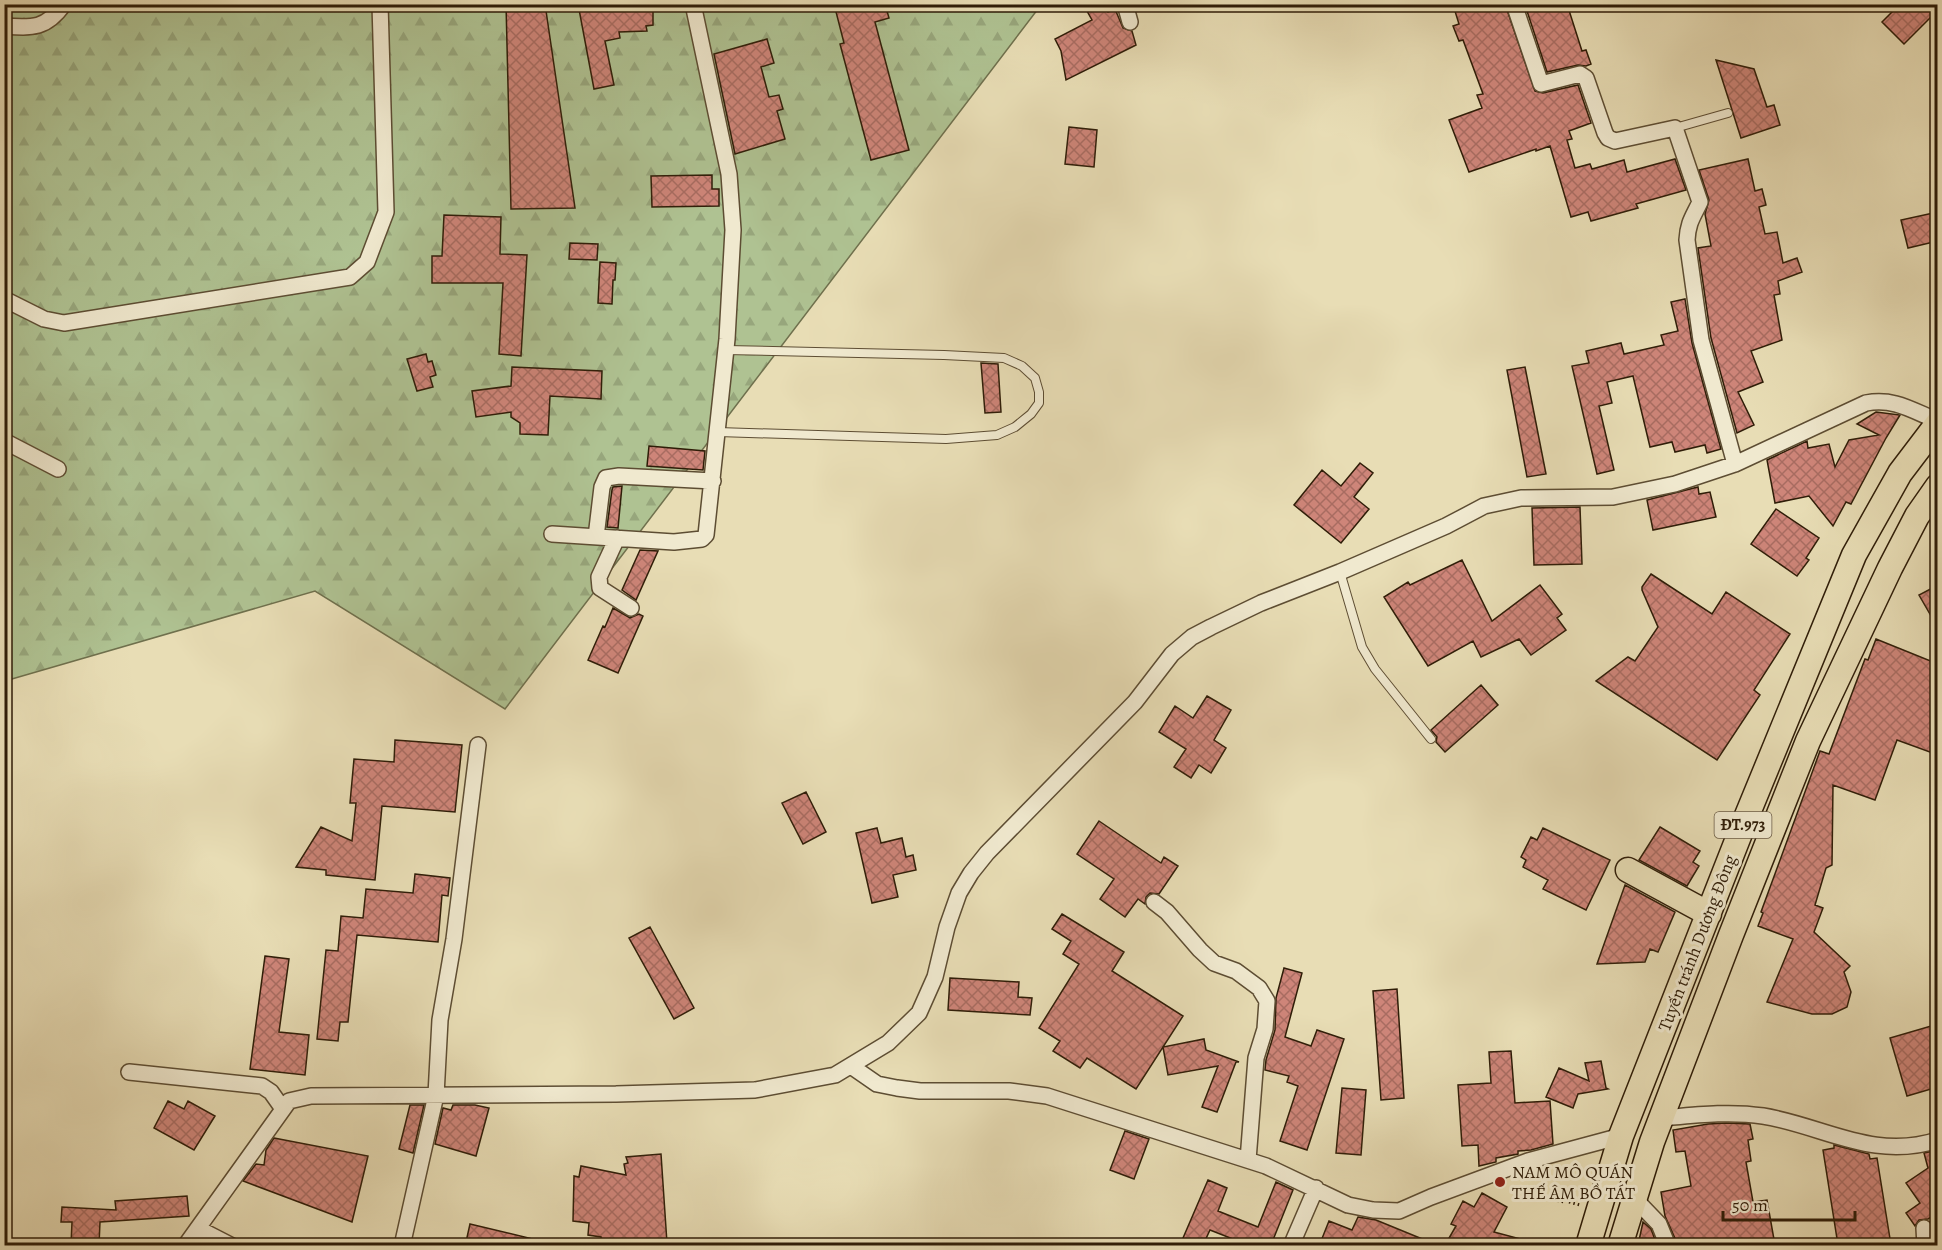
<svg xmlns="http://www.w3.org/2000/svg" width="1942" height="1250" font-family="Alegreya,serif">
<defs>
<pattern id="forest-firs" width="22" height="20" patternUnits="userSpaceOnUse" patternTransform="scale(1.5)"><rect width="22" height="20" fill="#afc292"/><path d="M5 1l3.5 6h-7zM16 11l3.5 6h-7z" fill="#97a67c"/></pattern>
<pattern id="building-cross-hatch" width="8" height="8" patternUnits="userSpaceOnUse" patternTransform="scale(1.5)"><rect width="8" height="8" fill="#ce8579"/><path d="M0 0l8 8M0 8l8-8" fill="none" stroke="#a86c61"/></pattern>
</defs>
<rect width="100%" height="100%" fill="#e8ddb5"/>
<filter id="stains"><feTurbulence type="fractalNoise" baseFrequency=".00333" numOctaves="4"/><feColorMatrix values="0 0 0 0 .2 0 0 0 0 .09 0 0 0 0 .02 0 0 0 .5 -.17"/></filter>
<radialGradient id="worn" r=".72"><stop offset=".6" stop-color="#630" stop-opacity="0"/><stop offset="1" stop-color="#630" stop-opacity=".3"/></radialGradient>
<path fill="url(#forest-firs)" stroke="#6f704d" stroke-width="1.5" d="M 5,5 L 1041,5 L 505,709 L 315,591 L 5,681 Z"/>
<path fill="url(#building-cross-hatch)" stroke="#2f1d08" stroke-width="1.5" d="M 506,4 L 545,4 L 575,208 L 511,209 Z
M 578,4 L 653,4 L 653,25 L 646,26 L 647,31 L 619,32 L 620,38 L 605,41 L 614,85 L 594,89 Z
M 834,4 L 885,4 L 889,18 L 875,22 L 909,150 L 871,160 L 840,44 L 844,43 Z
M 1083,4 L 1104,4 L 1108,12 L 1115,9 L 1123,28 L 1132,31 L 1136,45 L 1066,80 L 1061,51 L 1055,39 L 1092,20 Z
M 1463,4 L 1505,4 L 1535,91 L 1543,93 L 1578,85 L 1591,123 L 1569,131 L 1572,139 L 1567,140 L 1575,168 L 1590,164 L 1592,169 L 1624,160 L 1627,172 L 1675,159 L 1686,190 L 1636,204 L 1638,208 L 1591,221 L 1588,212 L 1571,217 L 1550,146 L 1536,151 L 1536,149 L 1469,172 L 1449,120 L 1482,108 L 1477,95 L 1483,94 L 1463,40 L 1459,41 L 1453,26 L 1459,24 L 1454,8 Z
M 1545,4 L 1567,4 L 1582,51 L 1586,50 L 1591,64 L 1586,66 L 1578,65 L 1547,72 L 1527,11 Z
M 1900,4 L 1938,4 L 1938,10 L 1904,44 L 1882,22 Z
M 767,39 L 774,63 L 761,67 L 769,97 L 779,95 L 783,109 L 777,111 L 785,139 L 735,154 L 714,54 Z
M 1716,60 L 1754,69 L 1767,107 L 1774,105 L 1780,125 L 1741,138 Z
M 1069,127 L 1097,130 L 1094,167 L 1065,164 Z
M 1748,159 L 1755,191 L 1762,189 L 1766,205 L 1759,207 L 1765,234 L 1777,232 L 1783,263 L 1797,258 L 1802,272 L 1778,281 L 1780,294 L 1774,295 L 1782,340 L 1751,351 L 1763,382 L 1738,392 L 1754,425 L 1737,433 L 1711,338 L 1698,248 L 1711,246 L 1705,214 L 1709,200 L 1699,170 Z
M 712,175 L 712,189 L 719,189 L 719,206 L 652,207 L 651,176 Z
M 1938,212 L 1938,241 L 1908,248 L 1901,220 Z
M 444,215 L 501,217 L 500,254 L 527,255 L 521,356 L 499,354 L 503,283 L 432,283 L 432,256 L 442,256 Z
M 570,243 L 598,244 L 597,260 L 569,259 Z
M 600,262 L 616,263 L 615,280 L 613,280 L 612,304 L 598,303 Z
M 1685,299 L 1692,343 L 1721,449 L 1707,453 L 1705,445 L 1675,452 L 1672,442 L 1650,447 L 1633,376 L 1607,382 L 1612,403 L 1599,406 L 1614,470 L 1597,474 L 1572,366 L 1589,363 L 1586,351 L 1621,343 L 1624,354 L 1664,345 L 1661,335 L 1678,331 L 1671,302 Z
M 426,354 L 428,362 L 432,361 L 436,375 L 430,377 L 433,387 L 417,391 L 407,359 Z
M 981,363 L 998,364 L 1001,412 L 985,413 Z
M 512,367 L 602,371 L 601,399 L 550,396 L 548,435 L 520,434 L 520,423 L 511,417 L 511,412 L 476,417 L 472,391 L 511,386 Z
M 1525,367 L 1546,474 L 1527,477 L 1507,370 Z
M 1876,412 L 1900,415 L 1886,438 L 1851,504 L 1846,502 L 1833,526 L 1809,496 L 1775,503 L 1767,460 L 1807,441 L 1808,448 L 1829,444 L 1835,467 L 1849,440 L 1879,435 L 1857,424 Z
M 649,446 L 705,451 L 703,470 L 647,466 Z
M 1360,463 L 1373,473 L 1354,497 L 1369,509 L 1341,543 L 1294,505 L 1322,470 L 1341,486 Z
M 622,486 L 618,528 L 607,527 L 612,490 L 613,487 Z
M 1698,487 L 1699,494 L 1710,492 L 1716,517 L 1653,530 L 1647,500 Z
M 1580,507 L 1582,564 L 1534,565 L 1532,508 Z
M 1776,509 L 1819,538 L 1806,558 L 1809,560 L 1797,576 L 1751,544 Z
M 640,550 L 658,551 L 636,600 L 622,590 Z
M 1462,560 L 1492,621 L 1540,585 L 1562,614 L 1557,618 L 1566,630 L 1531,655 L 1519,639 L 1481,657 L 1473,641 L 1428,666 L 1384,597 L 1408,582 L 1410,585 Z
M 1651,574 L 1712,614 L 1726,592 L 1790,634 L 1754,690 L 1760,695 L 1717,760 L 1596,681 L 1628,657 L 1635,661 L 1658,627 L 1642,590 L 1642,587 Z
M 1938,585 L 1938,628 L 1919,595 Z
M 613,608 L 630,618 L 639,614 L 643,616 L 618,673 L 588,660 L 603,626 L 605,627 Z
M 1876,639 L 1938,664 L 1938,755 L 1897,740 L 1875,800 L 1833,785 L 1832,865 L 1826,868 L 1815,905 L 1823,908 L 1814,932 L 1850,966 L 1844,972 L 1851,992 L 1847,1007 L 1832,1014 L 1812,1014 L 1767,1002 L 1793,939 L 1758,926 L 1763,913 L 1761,912 L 1820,751 L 1829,754 L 1865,659 L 1868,660 Z
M 1481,685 L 1498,705 L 1445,752 L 1436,742 L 1437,737 L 1431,730 Z
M 1207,696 L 1231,710 L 1214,740 L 1226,748 L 1211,773 L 1199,765 L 1191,778 L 1174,767 L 1186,749 L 1159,732 L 1175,706 L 1193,718 Z
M 395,740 L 462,745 L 455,812 L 382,806 L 375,880 L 326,875 L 326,870 L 296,867 L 321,827 L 352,841 L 356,803 L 350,803 L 354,759 L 394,762 Z
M 806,792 L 826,832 L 803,844 L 782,803 Z
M 1099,821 L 1161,863 L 1164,857 L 1178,866 L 1159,894 L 1150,893 L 1146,897 L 1145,904 L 1138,899 L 1125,917 L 1100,899 L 1114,879 L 1077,854 Z
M 1660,827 L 1700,851 L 1693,862 L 1699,866 L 1687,886 L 1639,860 Z
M 877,828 L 881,843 L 902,838 L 906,857 L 913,855 L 916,870 L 893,875 L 898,897 L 872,903 L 856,833 Z
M 1543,828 L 1610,860 L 1586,910 L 1543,889 L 1548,880 L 1523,867 L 1526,860 L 1521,857 L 1531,837 L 1537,840 Z
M 415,874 L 450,878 L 448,896 L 442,895 L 438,942 L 357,935 L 348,1022 L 340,1022 L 338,1041 L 317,1039 L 326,950 L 338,951 L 341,916 L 363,918 L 366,889 L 413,893 Z
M 1625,885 L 1675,912 L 1658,952 L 1650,949 L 1645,962 L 1597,964 Z
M 1062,914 L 1124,952 L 1112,971 L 1183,1016 L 1136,1089 L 1087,1058 L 1080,1068 L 1053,1051 L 1060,1041 L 1039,1028 L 1079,964 L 1063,954 L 1071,941 L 1052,929 Z
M 650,927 L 694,1008 L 674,1019 L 629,938 Z
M 265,956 L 289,959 L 279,1032 L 309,1035 L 305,1075 L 250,1069 Z
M 1284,968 L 1302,973 L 1285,1037 L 1311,1046 L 1317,1030 L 1344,1039 L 1307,1150 L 1280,1141 L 1298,1086 L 1287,1082 L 1289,1076 L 1265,1070 L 1266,1060 L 1275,1030 L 1276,998 Z
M 950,978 L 1019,982 L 1018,997 L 1032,998 L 1030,1015 L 948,1010 Z
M 1397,989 L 1404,1098 L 1381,1100 L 1373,991 Z
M 1938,1024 L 1938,1087 L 1907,1096 L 1890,1038 Z
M 1204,1039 L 1206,1050 L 1239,1062 L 1236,1062 L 1217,1112 L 1202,1107 L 1218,1066 L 1168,1075 L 1163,1047 Z
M 1511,1051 L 1515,1103 L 1550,1101 L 1553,1144 L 1531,1150 L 1518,1151 L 1518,1154 L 1496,1158 L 1496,1162 L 1479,1166 L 1478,1145 L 1462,1146 L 1458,1085 L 1491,1083 L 1489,1052 Z
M 1601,1061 L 1606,1088 L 1608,1089 L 1578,1094 L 1573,1108 L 1546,1097 L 1559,1068 L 1589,1081 L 1585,1063 Z
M 1342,1088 L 1366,1090 L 1361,1155 L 1336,1153 Z
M 168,1101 L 184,1109 L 188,1101 L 215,1116 L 194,1150 L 154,1128 Z
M 410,1105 L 424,1105 L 413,1153 L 399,1149 Z
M 453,1105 L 475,1105 L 489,1108 L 476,1156 L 435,1144 L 443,1108 L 451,1110 Z
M 1726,1123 L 1750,1124 L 1753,1139 L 1748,1140 L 1751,1161 L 1746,1162 L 1753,1202 L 1767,1200 L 1775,1245 L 1678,1245 L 1665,1216 L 1661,1192 L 1691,1186 L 1685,1151 L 1676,1152 L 1673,1130 L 1708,1124 Z
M 1125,1131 L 1149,1139 L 1134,1179 L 1110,1170 Z
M 274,1138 L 368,1156 L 352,1222 L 243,1181 L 256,1164 L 264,1165 L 266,1150 Z
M 1834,1145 L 1869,1154 L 1870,1159 L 1877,1158 L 1891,1245 L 1838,1245 L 1823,1150 L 1834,1148 Z
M 1938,1150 L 1938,1213 L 1928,1219 L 1919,1220 L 1915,1226 L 1906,1213 L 1920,1203 L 1906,1183 L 1928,1168 L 1924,1153 Z
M 661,1154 L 667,1243 L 602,1245 L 601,1237 L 588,1235 L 589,1223 L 573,1221 L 574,1176 L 579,1177 L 581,1166 L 626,1175 L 624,1164 L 628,1163 L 626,1157 Z
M 1208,1180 L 1227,1188 L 1218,1211 L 1258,1227 L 1276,1182 L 1293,1190 L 1271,1245 L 1248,1245 L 1210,1230 L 1203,1245 L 1180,1245 Z
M 1482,1193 L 1507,1207 L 1494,1232 L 1528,1241 L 1527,1245 L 1445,1245 L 1456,1226 L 1451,1224 L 1463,1201 L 1474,1207 Z
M 187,1196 L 189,1216 L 100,1222 L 99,1245 L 71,1245 L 72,1222 L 61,1222 L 62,1207 L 116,1210 L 115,1201 Z
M 1358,1217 L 1376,1220 L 1437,1245 L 1332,1245 L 1321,1241 L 1329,1221 L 1352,1230 Z
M 1643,1222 L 1651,1229 L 1657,1245 L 1638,1245 Z
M 470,1224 L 537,1240 L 536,1245 L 483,1245 L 466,1242 Z"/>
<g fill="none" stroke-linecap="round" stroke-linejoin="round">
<g stroke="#5d4d33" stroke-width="10">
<path id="service" d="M 1675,128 L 1728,113
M 718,432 L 946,439 L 997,435 L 1015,427 L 1031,414 L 1039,403 L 1039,392 L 1035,378 L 1022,366 L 1004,358 L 944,355 L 726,350
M 1340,572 L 1362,647 L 1375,669 L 1431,739"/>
</g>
<g stroke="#5d4d33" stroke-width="18">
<path id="minor" d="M 1125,4 L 1130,22
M 1514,4 L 1541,84 L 1580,74 L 1586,78 L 1605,133 L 1608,138 L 1615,141 L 1675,128 L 1700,202 C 1693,217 1688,222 1687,240 L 1701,340 L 1735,464
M 4,26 C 33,28 46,29 64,4
M 4,299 L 44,319 L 64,323 L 350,277 L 367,262 L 386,212 L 380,4
M 4,441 L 58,469
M 552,534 L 674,542 L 702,539 L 706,535 L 727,339 L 733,230 L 729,174 L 693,4
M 596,537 L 602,487 L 606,478 L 619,476 L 713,481
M 617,538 L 599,577 L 600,588 L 631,608
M 1154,902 L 1167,912 L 1200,950 L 1214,963 L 1236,971 L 1259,988 L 1267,1001 L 1265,1029 L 1256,1058 L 1248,1160
M 851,1066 L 877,1084 L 897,1088 L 920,1091 L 1009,1091 L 1047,1096 L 1266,1166 L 1348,1205 L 1373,1210 L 1399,1211 L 1431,1197 L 1528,1161 L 1621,1136
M 129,1072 L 262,1086 L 271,1092 L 283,1109
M 1663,1118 C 1696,1115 1730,1111 1763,1116 C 1824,1126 1873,1161 1938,1140
M 1634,1198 L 1659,1224 L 1668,1246
M 1924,1228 L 1925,1246
M 199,1229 L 232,1246
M 185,1246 L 289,1101 L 311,1096 L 616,1094 L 755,1090 L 835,1075 L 888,1043 L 919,1013 L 935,977 L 947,927 L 959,893 L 971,873 L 987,853 L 1135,702 L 1172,654 L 1192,637 L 1211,627 L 1261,603 L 1340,572 L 1446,526 L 1484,506 L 1521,498 L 1613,497 L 1675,484 L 1735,464 L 1866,403 C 1895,398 1911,410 1938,421
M 402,1246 L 436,1095 L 440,1020 L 454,939 L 478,745
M 1291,1246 L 1316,1188"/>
</g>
<g stroke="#2f1d08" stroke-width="27">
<path id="primary" d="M 1628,870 L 1709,914
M 1588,1246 L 1621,1136 L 1746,818 L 1854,555 L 1900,473 L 1938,423
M 1620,1246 L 1652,1142 L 1731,935 L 1808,741 L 1890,568 L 1917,516 L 1938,486"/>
</g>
<path stroke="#2f1d08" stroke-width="3" stroke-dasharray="1.5 3" stroke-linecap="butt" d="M 1518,1191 L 1564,1202
M 1569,1202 L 1580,1205"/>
<use href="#service" stroke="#f0e9cf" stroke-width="8"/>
<use href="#minor" stroke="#f0e9cf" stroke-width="15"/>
<use href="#primary" stroke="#e8ddb5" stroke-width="24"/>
</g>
<circle fill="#8f2418" stroke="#f0e9cf" stroke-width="2" cx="1500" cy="1182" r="6"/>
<g text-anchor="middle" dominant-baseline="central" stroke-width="6" stroke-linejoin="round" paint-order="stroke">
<rect fill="#f0e9cf" stroke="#695a44" stroke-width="1.5" x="1714.5" y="812" width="57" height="26" rx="4.5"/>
<g font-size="16" font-weight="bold" fill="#2f1d08">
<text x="1743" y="825">ĐT.973</text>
</g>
<g font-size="18" fill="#2f1d08" stroke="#f0e9cf">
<text transform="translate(1697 943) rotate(-69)">Tuyến tránh Dương Đông</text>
</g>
<g font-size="18" fill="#2f1d08" stroke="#f0e9cf" text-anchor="start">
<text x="1512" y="1172">NAM MÔ QUÁN<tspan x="1512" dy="21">THẾ ÂM BỒ TÁT</tspan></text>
</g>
</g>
<rect width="1942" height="1250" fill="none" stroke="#e8ddb5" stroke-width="24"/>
<rect x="6" y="6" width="1930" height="1238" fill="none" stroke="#2f1d08" stroke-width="3"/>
<rect x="12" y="12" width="1918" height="1226" fill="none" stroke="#2f1d08" stroke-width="1.5"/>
<path d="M1723 1211v9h132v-9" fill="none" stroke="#2f1d08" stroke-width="3"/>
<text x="1732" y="1211" font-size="18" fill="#2f1d08" stroke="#f0e9cf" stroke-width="4.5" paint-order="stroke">50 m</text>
<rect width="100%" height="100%" filter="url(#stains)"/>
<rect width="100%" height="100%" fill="url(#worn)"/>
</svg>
